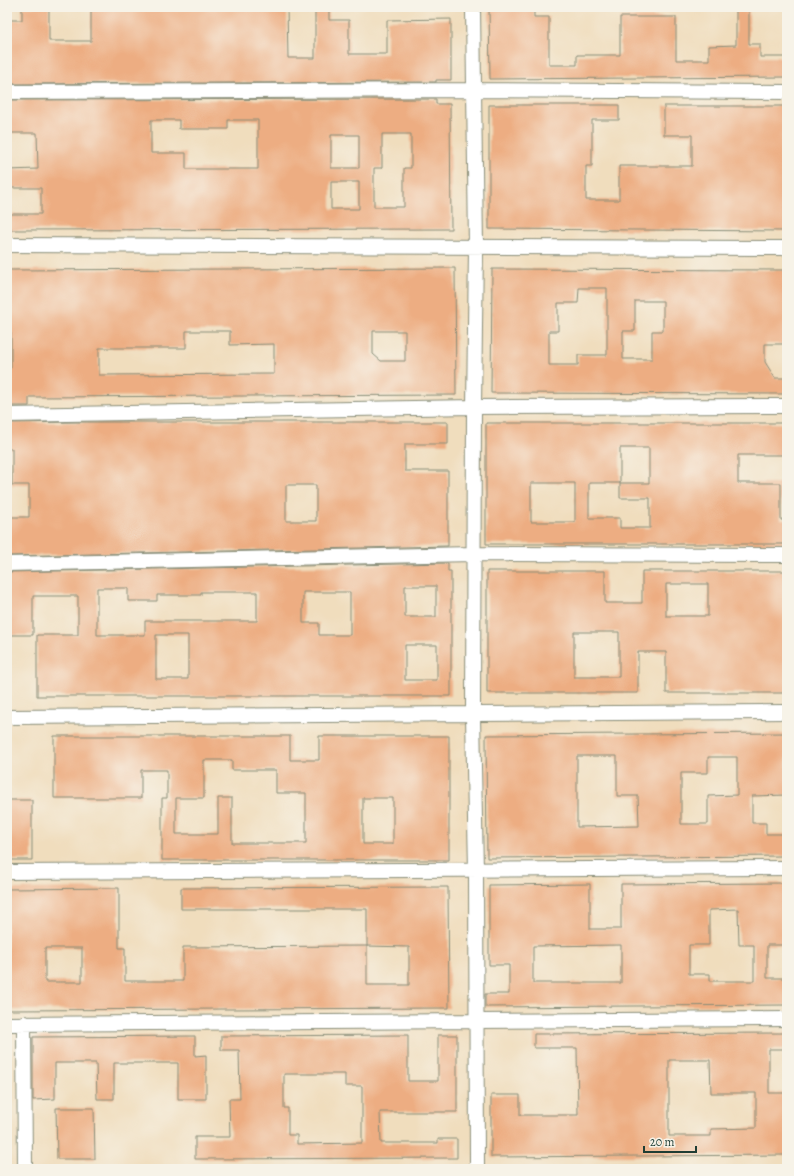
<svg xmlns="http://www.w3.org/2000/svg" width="794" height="1176" font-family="Alegreya,serif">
<rect width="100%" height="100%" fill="#f7f3e8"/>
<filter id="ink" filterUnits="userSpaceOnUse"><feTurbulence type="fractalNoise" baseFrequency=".025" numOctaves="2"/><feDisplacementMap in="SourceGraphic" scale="8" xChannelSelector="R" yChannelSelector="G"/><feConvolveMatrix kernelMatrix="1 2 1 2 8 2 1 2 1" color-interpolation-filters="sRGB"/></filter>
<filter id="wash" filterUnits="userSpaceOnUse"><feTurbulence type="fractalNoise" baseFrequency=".012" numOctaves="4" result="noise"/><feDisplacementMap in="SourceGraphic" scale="16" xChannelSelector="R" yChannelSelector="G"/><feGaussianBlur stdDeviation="0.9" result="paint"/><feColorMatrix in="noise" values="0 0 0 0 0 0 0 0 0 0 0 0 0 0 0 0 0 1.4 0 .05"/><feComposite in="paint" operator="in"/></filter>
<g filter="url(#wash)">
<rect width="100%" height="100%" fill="#f0ddbd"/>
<g id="blocks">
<path fill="#edad82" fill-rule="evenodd" d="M 22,7 L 49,7 L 49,41 L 91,41 L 91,7 L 287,7 L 288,58 L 315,58 L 315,7 L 329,7 L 329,20 L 349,20 L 349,54 L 387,54 L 387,20 L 451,19 L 451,80 L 436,80 L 436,82 L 7,84 L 7,20 L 22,20 Z
M 489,7 L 534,7 L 534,17 L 549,17 L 549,65 L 577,65 L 577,55 L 620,55 L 620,17 L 676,17 L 676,60 L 709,60 L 709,46 L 736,45 L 736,7 L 749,7 L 749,44 L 760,44 L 760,57 L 787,57 L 787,77 L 490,79 Z
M 436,99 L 436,104 L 450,104 L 451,229 L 7,230 L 7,214 L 41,214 L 41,188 L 7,188 L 7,170 L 38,169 L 37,133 L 7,133 L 7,100 ZM 151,120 L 179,120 L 179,129 L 228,129 L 228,120 L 258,120 L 258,169 L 186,169 L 186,153 L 151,153 ZM 382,134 L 411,134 L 411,168 L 404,168 L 404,207 L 374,207 L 374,168 L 382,168 ZM 331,135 L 359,135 L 359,168 L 331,168 ZM 331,182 L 359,182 L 359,209 L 331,209 Z
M 489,105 L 619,105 L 619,120 L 592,120 L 592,166 L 586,166 L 586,200 L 619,200 L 619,166 L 692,166 L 692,135 L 664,135 L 664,106 L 787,106 L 787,231 L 489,229 Z
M 455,268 L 456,395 L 29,397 L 29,406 L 7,406 L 7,368 L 11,368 L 11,332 L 7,332 L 7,270 ZM 186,331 L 230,331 L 230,345 L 274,344 L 274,374 L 99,375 L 99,348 L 186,348 ZM 373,331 L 405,331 L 405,361 L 381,361 L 373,354 Z
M 492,269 L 787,270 L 787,344 L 765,344 L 765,362 L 775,378 L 787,378 L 787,394 L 491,393 ZM 579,288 L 607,288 L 607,355 L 578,355 L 578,365 L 549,365 L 549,331 L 558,331 L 558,303 L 578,303 ZM 635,301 L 663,301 L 663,331 L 652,331 L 652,359 L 623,359 L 623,331 L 635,331 Z
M 75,422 L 448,422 L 448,444 L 405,444 L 405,471 L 448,471 L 448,546 L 7,556 L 7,517 L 29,517 L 29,485 L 12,485 L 12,449 L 7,449 L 7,423 ZM 286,485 L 316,485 L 316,521 L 286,521 Z
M 486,423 L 787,423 L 787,455 L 738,455 L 738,483 L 781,483 L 781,520 L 787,520 L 787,544 L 486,544 ZM 620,448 L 649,448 L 649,483 L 620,483 ZM 531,483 L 575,483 L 575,522 L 531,522 ZM 589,483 L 620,483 L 620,498 L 650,498 L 650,528 L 620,528 L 620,518 L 589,518 Z
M 448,563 L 448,571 L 451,571 L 451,696 L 37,696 L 37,635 L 78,635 L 78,596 L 33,596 L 33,635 L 8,635 L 7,572 ZM 405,586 L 436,586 L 436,617 L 405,617 ZM 97,588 L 128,588 L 128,601 L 157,601 L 157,595 L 201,595 L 201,592 L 257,592 L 257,621 L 145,621 L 145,635 L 97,635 ZM 303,592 L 350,592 L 350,635 L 319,635 L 319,623 L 303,623 ZM 156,635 L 188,635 L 188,679 L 156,679 ZM 405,645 L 437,645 L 437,680 L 405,680 Z
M 487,571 L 605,571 L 605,603 L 642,603 L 642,571 L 787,571 L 787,693 L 666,693 L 666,652 L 638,652 L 638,693 L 487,693 ZM 666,584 L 708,584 L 708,616 L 666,616 ZM 574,632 L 619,632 L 619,677 L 574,677 Z
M 787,733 L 787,795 L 752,796 L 752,823 L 766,823 L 766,834 L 787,834 L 787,856 L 487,858 L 486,735 ZM 577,756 L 617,756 L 617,796 L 638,796 L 639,826 L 577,827 ZM 708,757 L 737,757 L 737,795 L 708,796 L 708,824 L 681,824 L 681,773 L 708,773 Z
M 54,736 L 290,736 L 290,760 L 319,760 L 319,736 L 449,736 L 449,860 L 162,860 L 162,798 L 167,798 L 167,770 L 141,770 L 141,798 L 54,798 ZM 204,760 L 232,760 L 232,770 L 276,770 L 276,793 L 306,793 L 306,843 L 232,843 L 232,798 L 218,798 L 218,834 L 176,834 L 176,798 L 204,798 ZM 363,798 L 393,798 L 393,844 L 363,844 Z
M 7,800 L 32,800 L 32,860 L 7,860 Z
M 787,883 L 787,945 L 767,945 L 767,978 L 787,978 L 787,1005 L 485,1007 L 485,994 L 509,994 L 509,965 L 489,965 L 489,885 L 590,884 L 590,929 L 621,929 L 621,884 ZM 738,909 L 739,945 L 754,945 L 754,981 L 710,981 L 710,974 L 689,974 L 689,945 L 709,945 L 709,910 ZM 621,945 L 621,983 L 533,983 L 533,946 Z
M 448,887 L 449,1008 L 7,1010 L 7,889 L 119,888 L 119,948 L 125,948 L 125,981 L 183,981 L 183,947 L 367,946 L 367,909 L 181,909 L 181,888 ZM 367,946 L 409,947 L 409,985 L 367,985 ZM 45,948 L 82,948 L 82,982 L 45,982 Z
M 787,1033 L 787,1049 L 769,1049 L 769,1093 L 787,1093 L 787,1155 L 491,1157 L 491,1095 L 520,1095 L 520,1115 L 578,1115 L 577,1048 L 534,1048 L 534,1034 ZM 669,1060 L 710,1060 L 711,1093 L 756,1093 L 756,1128 L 711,1129 L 711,1136 L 669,1136 Z
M 408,1035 L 408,1081 L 438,1081 L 438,1035 L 457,1035 L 457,1112 L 380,1112 L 381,1143 L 438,1143 L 438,1139 L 457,1139 L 457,1158 L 195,1159 L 195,1137 L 230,1137 L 229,1099 L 240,1099 L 239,1050 L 221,1050 L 221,1036 ZM 284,1074 L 345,1074 L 345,1086 L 362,1086 L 362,1143 L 297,1144 L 297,1135 L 288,1135 L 288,1108 L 284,1108 Z
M 195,1036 L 195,1056 L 206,1055 L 206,1099 L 178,1099 L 178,1063 L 114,1063 L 114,1099 L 97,1099 L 96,1063 L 55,1063 L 55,1099 L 33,1100 L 33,1037 Z
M 56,1108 L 94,1108 L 95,1159 L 57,1159 Z"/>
</g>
</g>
<g filter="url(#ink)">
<use href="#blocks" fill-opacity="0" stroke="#888d78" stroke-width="1"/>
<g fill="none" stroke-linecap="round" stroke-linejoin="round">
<g stroke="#888d78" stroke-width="16">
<path id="street" d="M 473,7 L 476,248 L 474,407 L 473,715 L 476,871 L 477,1169
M 7,92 L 473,90 L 787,92
M 7,245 L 787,248
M 7,415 L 474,407 L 787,406
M 7,564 L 473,554 L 787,555
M 7,717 L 787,712
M 7,872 L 787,868
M 24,1023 L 25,1169
M 7,1024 L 787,1019"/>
</g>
<use href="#street" stroke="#fff" stroke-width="14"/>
</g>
</g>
<rect width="794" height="1176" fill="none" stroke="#f7f3e8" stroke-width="24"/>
<path d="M644 1146v6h52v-6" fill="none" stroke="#1f3d34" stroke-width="2"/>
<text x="650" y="1146" font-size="12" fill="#1f3d34" stroke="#f7f3e8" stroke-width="3" paint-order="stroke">20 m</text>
</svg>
